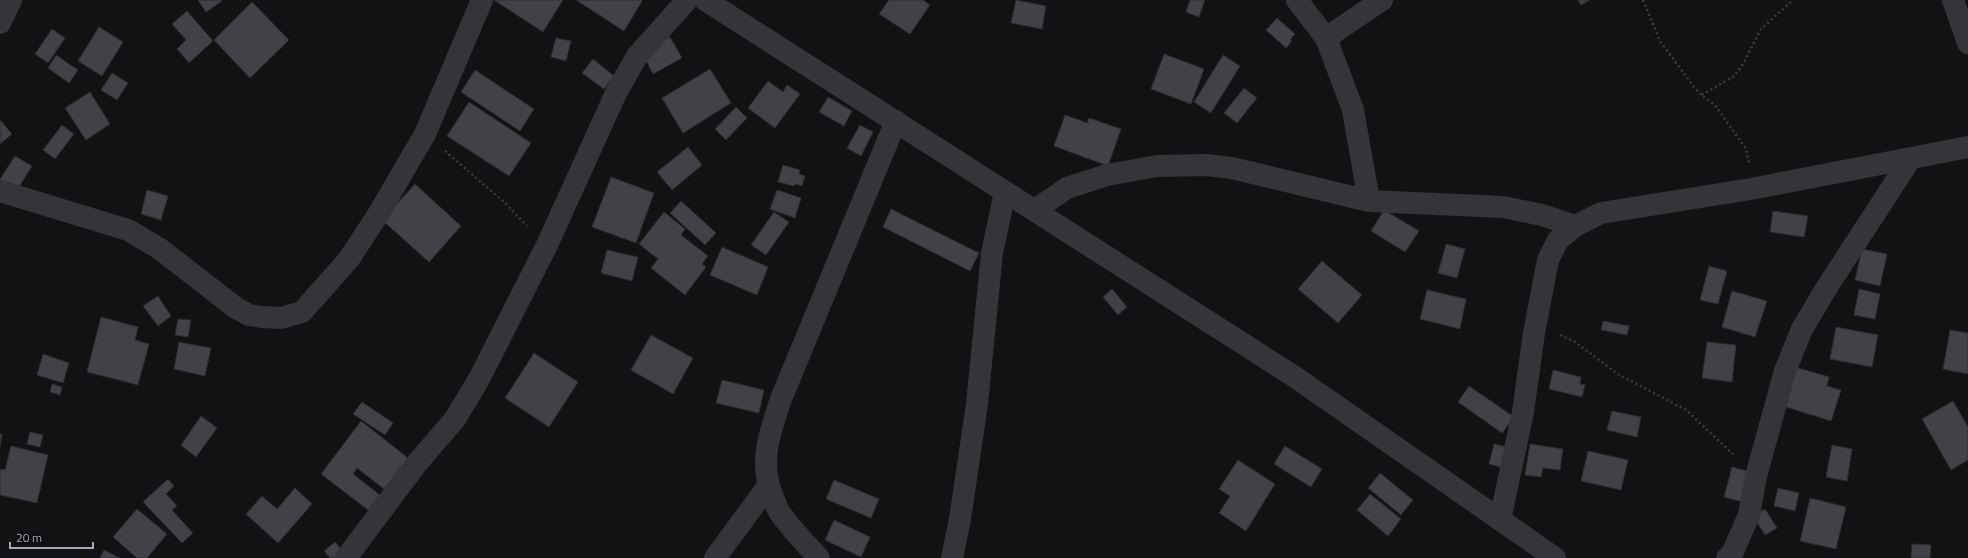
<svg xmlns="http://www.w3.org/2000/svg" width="1968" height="558" font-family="'Titillium Web',sans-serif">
<rect width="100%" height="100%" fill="#121214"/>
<path fill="#414247" stroke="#2c2d30" d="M 198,0 L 221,0 L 222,1 L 206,12 Z
M 494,0 L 563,0 L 543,32 Z
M 576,0 L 641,0 L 642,1 L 624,31 Z
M 889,0 L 923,0 L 930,5 L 910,34 L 879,14 Z
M 1016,0 L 1046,6 L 1042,29 L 1011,23 Z
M 1190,0 L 1205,0 L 1199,17 L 1186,12 Z
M 1578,0 L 1590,0 L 1581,5 Z
M 252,2 L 289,40 L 250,78 L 214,40 Z
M 187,11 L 213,41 L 189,63 L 177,49 L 186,40 L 172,24 Z
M 1277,18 L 1295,34 L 1290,40 L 1292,41 L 1286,48 L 1266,30 Z
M 99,27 L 123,42 L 102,76 L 78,61 Z
M 52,29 L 65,38 L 48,63 L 35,54 Z
M 670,37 L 682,58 L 653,74 L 642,52 Z
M 556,38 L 571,41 L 566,61 L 551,57 Z
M 1164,54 L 1204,69 L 1191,104 L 1151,89 Z
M 56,55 L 78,70 L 69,83 L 48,68 Z
M 1223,55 L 1240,66 L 1211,113 L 1194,102 Z
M 593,59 L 614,76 L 604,89 L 582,73 Z
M 710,69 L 731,103 L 683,133 L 662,98 Z
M 475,70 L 534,109 L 520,131 L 461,92 Z
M 112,73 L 128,83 L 117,100 L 101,90 Z
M 768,81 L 783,92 L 787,85 L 800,94 L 775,128 L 748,108 Z
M 1244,88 L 1257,98 L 1237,123 L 1224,113 Z
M 90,92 L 110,124 L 86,140 L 65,108 Z
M 828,97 L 852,111 L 844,126 L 819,112 Z
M 469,102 L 531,143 L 509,176 L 447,136 Z
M 736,107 L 747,118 L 726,140 L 715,129 Z
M 1065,115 L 1087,123 L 1089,118 L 1121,129 L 1108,166 L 1054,146 Z
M 0,120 L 12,134 L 0,144 Z
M 62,125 L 74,134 L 55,159 L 43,150 Z
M 860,125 L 873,132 L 861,156 L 847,148 Z
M 688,147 L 702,165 L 672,190 L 657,172 Z
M 15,156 L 32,166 L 15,193 L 0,183 L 0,179 Z
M 783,165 L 800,170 L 799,174 L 805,176 L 802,186 L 795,184 L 794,186 L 778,182 Z
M 611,177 L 654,193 L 636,243 L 592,227 Z
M 415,184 L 461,226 L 429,262 L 382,220 Z
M 147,190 L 168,196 L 161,220 L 141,214 Z
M 777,190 L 801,198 L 795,218 L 770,209 Z
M 681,201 L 716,233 L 705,245 L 670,213 Z
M 891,209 L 979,253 L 970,271 L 883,227 Z
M 1384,210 L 1419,231 L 1405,252 L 1371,231 Z
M 1773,211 L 1808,216 L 1804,237 L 1770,232 Z
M 664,212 L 685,229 L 681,235 L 708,256 L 702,264 L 706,267 L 685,295 L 651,268 L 658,259 L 639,244 Z
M 774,212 L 789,222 L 766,255 L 751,245 Z
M 1446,244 L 1465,249 L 1457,278 L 1438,273 Z
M 722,247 L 768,267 L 757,295 L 710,275 Z
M 1862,249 L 1887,254 L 1880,286 L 1855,280 Z
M 607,250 L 638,257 L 632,281 L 601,273 Z
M 1322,261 L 1362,295 L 1338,323 L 1298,289 Z
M 1709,266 L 1727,271 L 1718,304 L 1700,300 Z
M 1112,289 L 1127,307 L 1118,315 L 1103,297 Z
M 1859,289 L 1880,294 L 1875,319 L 1854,315 Z
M 1427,290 L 1466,299 L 1460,329 L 1420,319 Z
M 1732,291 L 1767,301 L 1755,337 L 1722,327 Z
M 158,296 L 171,316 L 158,326 L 143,306 Z
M 101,317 L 138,327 L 135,340 L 149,344 L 138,385 L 87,372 Z
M 178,319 L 191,320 L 188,337 L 175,335 Z
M 1603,321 L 1629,326 L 1627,335 L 1601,330 Z
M 1836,327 L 1878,335 L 1872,367 L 1830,359 Z
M 1950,330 L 1968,333 L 1968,374 L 1943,369 Z
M 651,335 L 693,358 L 673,394 L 631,370 Z
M 179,342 L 211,348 L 205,376 L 174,369 Z
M 1707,342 L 1736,345 L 1732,382 L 1702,378 Z
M 534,353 L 578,382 L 549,427 L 505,398 Z
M 43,354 L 69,363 L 63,383 L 37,375 Z
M 1795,367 L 1829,377 L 1827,386 L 1841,390 L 1831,421 L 1783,406 Z
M 1553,370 L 1581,377 L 1580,384 L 1585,385 L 1582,397 L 1549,389 Z
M 722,380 L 764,390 L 759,413 L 716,403 Z
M 52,384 L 62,387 L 60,395 L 50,392 Z
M 1469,386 L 1514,417 L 1502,433 L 1458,402 Z
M 1953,401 L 1968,427 L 1968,460 L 1951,470 L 1922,419 Z
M 362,402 L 393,423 L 385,435 L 353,414 Z
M 1612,411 L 1641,417 L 1637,437 L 1607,430 Z
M 201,416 L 217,428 L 196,457 L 181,445 Z
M 361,421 L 408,458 L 384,489 L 357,468 L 353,474 L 380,495 L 368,510 L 321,474 Z
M 30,432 L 43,435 L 40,447 L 27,444 Z
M 0,434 L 2,434 L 0,447 Z
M 1494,444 L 1514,449 L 1508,469 L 1489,464 Z
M 1530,444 L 1563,449 L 1560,470 L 1543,468 L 1541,477 L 1525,475 Z
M 1832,445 L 1852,449 L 1847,481 L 1826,477 Z
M 11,446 L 48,455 L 37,503 L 0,495 L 0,469 L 5,470 Z
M 1285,446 L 1322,469 L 1311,487 L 1274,464 Z
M 1588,451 L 1628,460 L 1621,490 L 1581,481 Z
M 1238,460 L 1275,484 L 1246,531 L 1219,513 L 1230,496 L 1219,489 Z
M 1732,467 L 1750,472 L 1742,502 L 1724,497 Z
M 1380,473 L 1413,500 L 1401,515 L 1368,488 Z
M 168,479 L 174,486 L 166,494 L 177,506 L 172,510 L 193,533 L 182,543 L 143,502 Z
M 834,480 L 879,499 L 871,518 L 826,499 Z
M 295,488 L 312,504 L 278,543 L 246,514 L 262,496 L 277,509 Z
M 1778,488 L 1799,493 L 1795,511 L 1774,506 Z
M 1370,494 L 1401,519 L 1388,536 L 1357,510 Z
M 1810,498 L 1846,507 L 1836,549 L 1800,541 Z
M 137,509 L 167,534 L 147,558 L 137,558 L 113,537 Z
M 1765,509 L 1777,528 L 1765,535 L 1753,516 Z
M 834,520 L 870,537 L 861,557 L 825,540 Z
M 335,542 L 344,553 L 337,558 L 330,558 L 324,551 Z
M 1912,544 L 1931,545 L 1930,558 L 1911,558 Z
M 104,550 L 120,558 L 100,558 Z"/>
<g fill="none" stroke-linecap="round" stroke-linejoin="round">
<path stroke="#3a3c3f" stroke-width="2.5" stroke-dasharray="2 3" stroke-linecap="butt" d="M 1643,0 L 1660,41 L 1694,87 L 1701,95 L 1715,105 L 1746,149 L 1749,163
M 1702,95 L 1734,76 L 1742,66 L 1761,29 L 1793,0
M 445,151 L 505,203 L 527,226
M 1560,335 L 1575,342 L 1618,374 L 1686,410 L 1735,456"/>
<path stroke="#343538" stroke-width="22" d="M 705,0 L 1295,377 L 1555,558
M 1297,0 L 1326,38 L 1353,110 L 1369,201
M 1953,0 L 1968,43
M 0,23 L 11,0
M 1326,38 L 1382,0
M 0,191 L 128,230 L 160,249 L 236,308 L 249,315 L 262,317 L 281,318 L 302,312 L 349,259 L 379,213 L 425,134 L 482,0
M 1035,210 L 1067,188 L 1107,175 L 1157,166 L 1207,165 L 1232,168 L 1369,201 L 1503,207 L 1542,215 L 1575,226
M 1500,520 L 1523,412 L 1534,333 L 1548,260 L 1558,240 L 1575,226 L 1601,213 L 1751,189 L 1968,147
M 346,558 L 418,462 L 455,419 L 479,379 L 547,245 L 616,93 L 637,56 L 687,0
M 715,558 L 768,486
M 819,558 C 806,544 791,529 780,513 C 777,509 775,502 773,497 C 758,462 770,432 781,399 L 896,121
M 952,558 L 960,519 L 977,404 L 992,253 L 1005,192
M 1727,558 L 1732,554 L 1749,515 L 1756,476 L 1785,371 L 1802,329 L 1827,287 L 1911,158"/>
</g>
<path d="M10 542v6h83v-6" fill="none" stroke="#a5aab3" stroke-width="2"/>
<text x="16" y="542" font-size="12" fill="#a5aab3" stroke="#0d0d0f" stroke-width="3" paint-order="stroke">20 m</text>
</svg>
